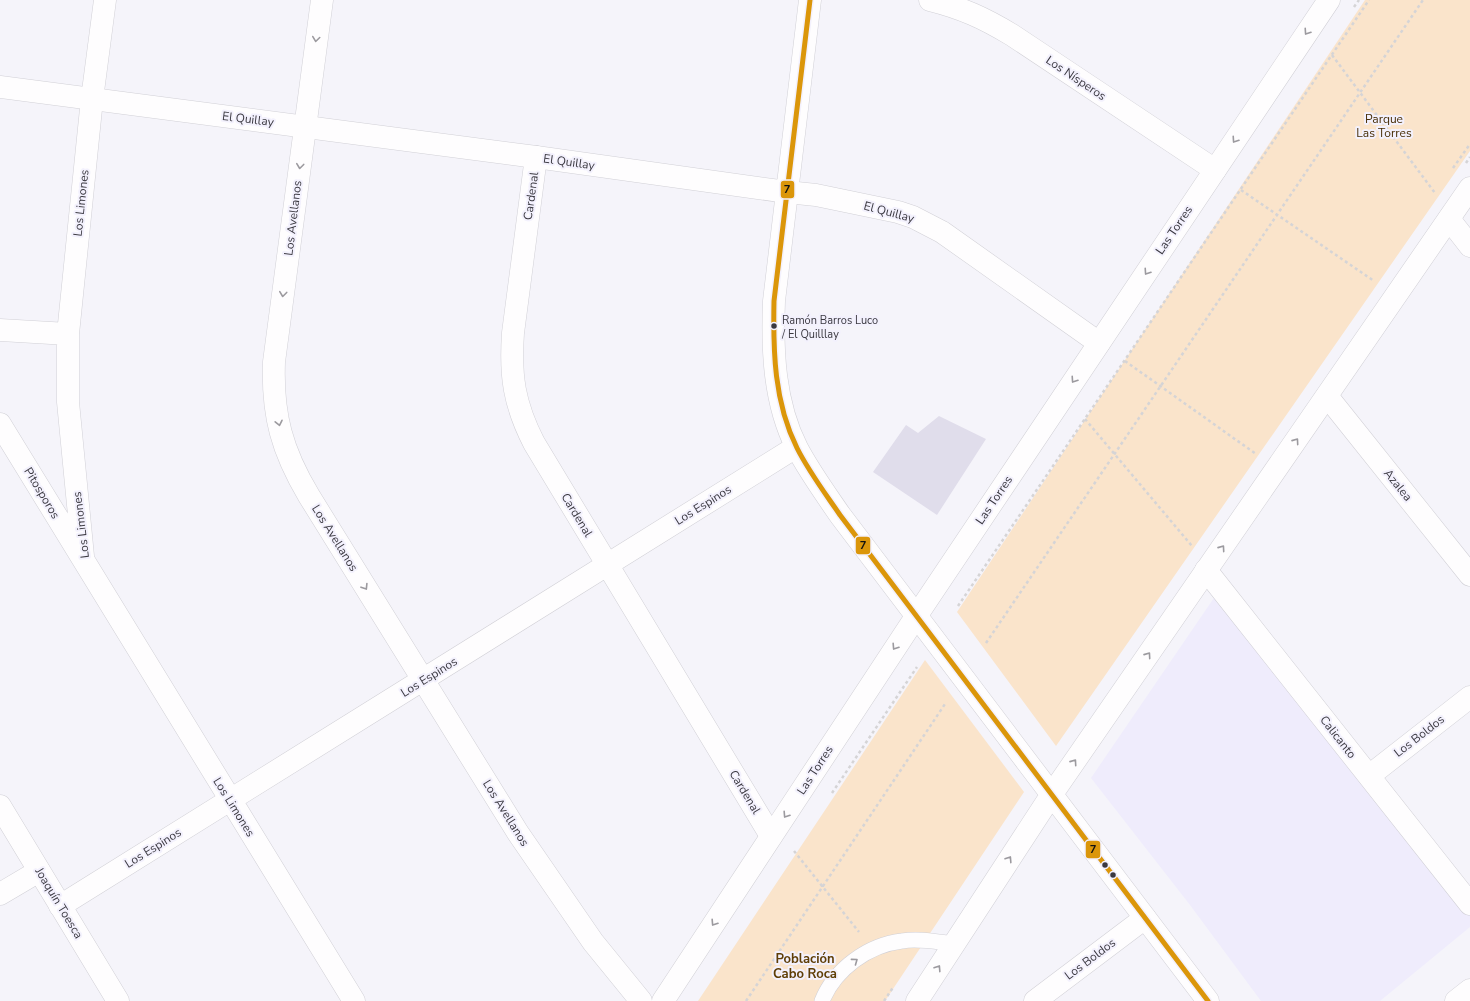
<svg xmlns="http://www.w3.org/2000/svg" width="1470" height="1001" font-family="'Nunito Sans',sans-serif">
<rect width="100%" height="100%" fill="#f5f4fa"/>
<path fill="#efecfc" d="M 1218,592 L 1470,914 L 1470,927 L 1380,1001 L 1261,1001 L 1190,905 L 1091,778 Z"/>
<path fill="#fae4cb" d="M 1365,0 L 1470,0 L 1470,151 L 1056,746 L 957,612 Z
M 925,660 L 1024,792 L 885,1001 L 698,1001 Z"/>
<path fill="#e0ddeb" d="M 939,416 L 986,439 L 937,515 L 873,472 L 906,425 L 918,433 Z"/>
<g fill="none" stroke-linecap="round" stroke-linejoin="round">
<g stroke="#d1d0d6" stroke-width="16">
<path id="lane" d="M 822,1001 C 835,969 868,945 902,941 C 919,938 937,942 954,944"/>
</g>
<g stroke="#d1d0d6" stroke-width="23">
<path id="street" d="M 322,0 L 274,362 C 272,415 282,451 309,496 L 518,833 L 593,942 L 641,1001
M 930,0 C 962,8 984,18 1012,35 L 1215,170
M 536,157 L 513,333 C 510,376 514,404 534,443 L 771,836
M 787,192 L 816,195 L 898,212 L 913,217 L 942,232 L 1099,343
M 1449,219 L 1470,246
M 0,330 L 68,334
M 1327,396 L 1470,575
M 0,424 L 354,1001
M 83,556 L 68,402 L 68,334 L 92,99 L 105,0
M 1206,570 L 1470,904
M 1369,776 L 1470,697
M 0,894 L 39,871
M 60,906 L 796,447
M 1035,1001 L 1145,918"/>
</g>
<g stroke="#d1d0d6" stroke-width="23">
<path id="secondary" d="M 810,0 L 774,301 C 772,350 774,403 797,448 C 809,471 825,493 840,515 L 1208,1001
M 0,87 L 536,157 L 787,192
M 0,806 L 118,1001
M 663,1001 L 917,615 L 1329,0
M 917,1001 L 1052,794 L 1470,188
M 1456,1001 L 1470,990"/>
</g>
<path stroke="#d5d4d6" stroke-width="2.5" stroke-dasharray="3 3" stroke-linecap="butt" d="M 1354,7 L 1359,0
M 1332,55 L 1435,193
M 1466,163 L 1470,157
M 1453,168 L 1470,144
M 1241,190 L 1374,281
M 1125,361 L 1256,454
M 1085,419 L 1192,546
M 958,606 L 1369,0
M 986,643 L 1423,0
M 832,793 L 917,667
M 794,851 L 859,932
M 746,1001 L 945,704
M 884,1001 L 894,986"/>
<use href="#lane" stroke="#fefdfe" stroke-width="15"/>
<use href="#street" stroke="#fefdfe" stroke-width="22"/>
<use href="#secondary" stroke="#fefdfe" stroke-width="22"/>
<g stroke="#f3f1fd" stroke-width="8">
<path id="bus-1" d="M 810,0 L 774,301 C 773,351 774,402 797,448 C 809,472 825,493 840,515 L 1208,1001"/>
</g>
<use href="#bus-1" stroke="#db960a" stroke-width="5"/>
</g>
<defs><path id="oneway-chevron" d="M-2-3.5L2.5 0L-2 3.5" fill="none" stroke-width="1.6" stroke-linecap="round" stroke-linejoin="round"/></defs>
<g stroke="#9c9a9f">
<use href="#oneway-chevron" transform="translate(1307 32) rotate(124)"/>
<use href="#oneway-chevron" transform="translate(316 39) rotate(98)"/>
<use href="#oneway-chevron" transform="translate(1235 140) rotate(124)"/>
<use href="#oneway-chevron" transform="translate(300 166) rotate(97)"/>
<use href="#oneway-chevron" transform="translate(1147 272) rotate(124)"/>
<use href="#oneway-chevron" transform="translate(283 294) rotate(97)"/>
<use href="#oneway-chevron" transform="translate(1074 380) rotate(124)"/>
<use href="#oneway-chevron" transform="translate(279 423) rotate(78)"/>
<use href="#oneway-chevron" transform="translate(1296 441) rotate(-55)"/>
<use href="#oneway-chevron" transform="translate(1222 548) rotate(-55)"/>
<use href="#oneway-chevron" transform="translate(365 587) rotate(58)"/>
<use href="#oneway-chevron" transform="translate(895 647) rotate(123)"/>
<use href="#oneway-chevron" transform="translate(1148 655) rotate(-55)"/>
<use href="#oneway-chevron" transform="translate(1074 762) rotate(-55)"/>
<use href="#oneway-chevron" transform="translate(786 815) rotate(123)"/>
<use href="#oneway-chevron" transform="translate(1009 859) rotate(-57)"/>
<use href="#oneway-chevron" transform="translate(714 923) rotate(123)"/>
<use href="#oneway-chevron" transform="translate(855 961) rotate(-36)"/>
<use href="#oneway-chevron" transform="translate(938 968) rotate(-57)"/>
</g>
<g fill="#3a3840" stroke="#f3f1fd" stroke-width="1.5">
<circle cx="774" cy="326" r="3.5"/>
<circle cx="1105" cy="865" r="3.5"/>
<circle cx="1113" cy="875" r="3.5"/>
</g>
<g text-anchor="middle" dominant-baseline="central" stroke-width="4" stroke-linejoin="round" paint-order="stroke">
<g font-size="11" fill="#3a3840" stroke="#f3f1fd" text-anchor="start">
<text x="782" y="320">Ramón Barros Luco<tspan x="782" dy="14">/ El Quilllay</tspan></text>
</g>
<g font-size="12" fill="#3a3840" stroke="#f3f1fd">
<text transform="translate(1076 78) rotate(34)">Los Nísperos</text>
<text transform="translate(248 119) rotate(7)">El Quillay</text>
<text transform="translate(569 162) rotate(8)">El Quillay</text>
<text transform="translate(531 196) rotate(-82)">Cardenal</text>
<text transform="translate(81 203) rotate(-84)">Los Limones</text>
<text transform="translate(889 212) rotate(15)">El Quillay</text>
<text transform="translate(293 218) rotate(-83)">Los Avellanos</text>
<text transform="translate(1174 230) rotate(-56)">Las Torres</text>
<text transform="translate(1398 485) rotate(51)">Azalea</text>
<text transform="translate(42 493) rotate(59)">Pitosporos</text>
<text transform="translate(994 500) rotate(-56)">Las Torres</text>
<text transform="translate(703 505) rotate(-32)">Los Espinos</text>
<text transform="translate(577 515) rotate(59)">Cardenal</text>
<text transform="translate(81 525) rotate(-97)">Los Limones</text>
<text transform="translate(335 538) rotate(58)">Los Avellanos</text>
<text transform="translate(429 677) rotate(-32)">Los Espinos</text>
<text transform="translate(1419 736) rotate(-38)">Los Boldos</text>
<text transform="translate(1338 737) rotate(52)">Calicanto</text>
<text transform="translate(815 770) rotate(-57)">Las Torres</text>
<text transform="translate(745 792) rotate(59)">Cardenal</text>
<text transform="translate(234 807) rotate(58)">Los Limones</text>
<text transform="translate(506 813) rotate(58)">Los Avellanos</text>
<text transform="translate(153 848) rotate(-32)">Los Espinos</text>
<text transform="translate(59 903) rotate(59)">Joaquín Toesca</text>
<text transform="translate(1090 959) rotate(-37)">Los Boldos</text>
</g>
<g font-size="12" fill="#472d05" stroke="#f3f1fd">
<text x="1384" y="119">Parque<tspan x="1384" dy="14">Las Torres</tspan></text>
</g>
<g font-size="13" font-weight="bold" fill="#5f3e06" stroke="#f3f1fd">
<text x="805" y="959">Población<tspan x="805" dy="15">Cabo Roca</tspan></text>
</g>
</g>
<g stroke="#f3f1fd" stroke-width="1.5">
<rect x="780" y="180" width="15" height="19" rx="4" fill="#db960a"/>
<rect x="855" y="536" width="16" height="19" rx="4" fill="#db960a"/>
<rect x="1085" y="840" width="16" height="19" rx="4" fill="#db960a"/>
</g>
<g font-size="11" text-anchor="middle" font-weight="bold" fill="#111">
<text x="787" y="193">7</text>
<text x="863" y="549">7</text>
<text x="1093" y="853">7</text>
</g>
</svg>
